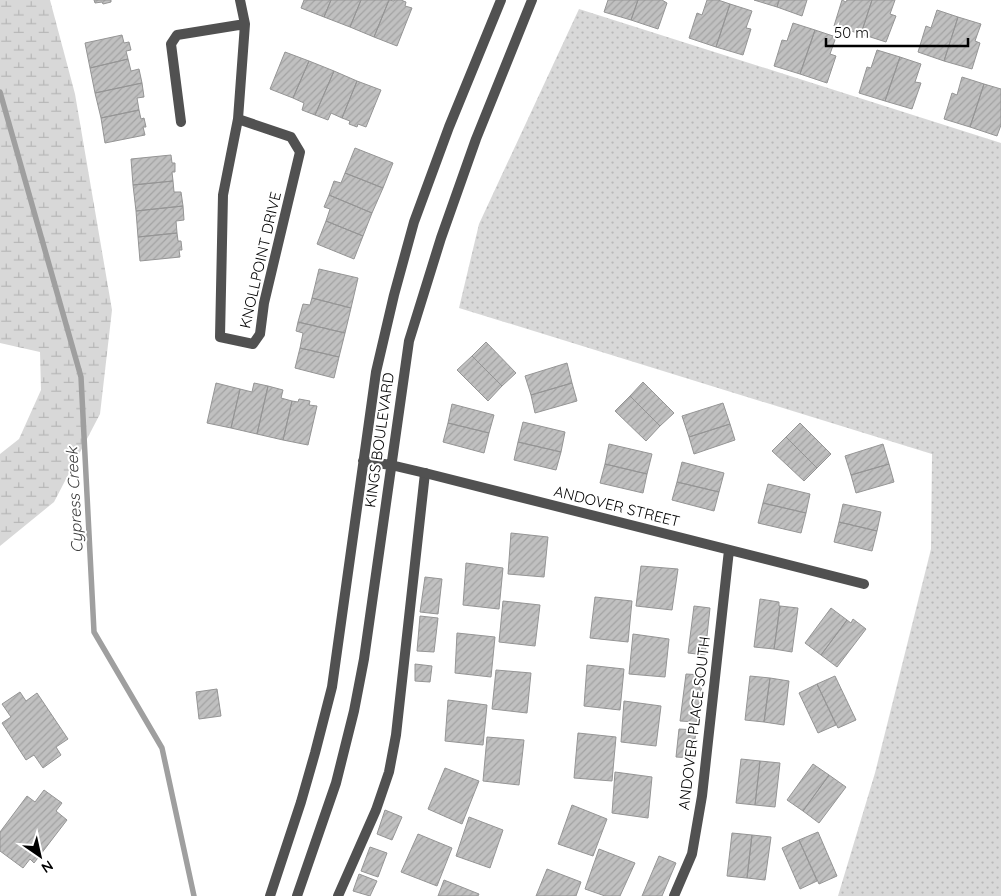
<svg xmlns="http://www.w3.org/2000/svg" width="1001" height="896" font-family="Quicksand,sans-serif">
<defs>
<pattern id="grass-dots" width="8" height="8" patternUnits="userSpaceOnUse" patternTransform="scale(1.25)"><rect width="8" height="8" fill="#d8d8d8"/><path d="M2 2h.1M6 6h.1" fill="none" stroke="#b8b8b8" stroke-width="1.8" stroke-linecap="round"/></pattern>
<pattern id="wetland-marsh" width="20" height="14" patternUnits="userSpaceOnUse" patternTransform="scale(1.25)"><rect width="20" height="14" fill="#d8d8d8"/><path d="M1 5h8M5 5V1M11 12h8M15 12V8" fill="none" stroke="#b8b8b8"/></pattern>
<pattern id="building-hatch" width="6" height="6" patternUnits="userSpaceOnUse" patternTransform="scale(1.25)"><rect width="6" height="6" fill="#c0c0c0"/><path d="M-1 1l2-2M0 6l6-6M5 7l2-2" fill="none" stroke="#a3a3a3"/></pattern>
</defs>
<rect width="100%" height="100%" fill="#fff"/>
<path fill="url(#grass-dots)" d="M 579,9 L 1001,143 L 1001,896 L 838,896 L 875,773 L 931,549 L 932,454 L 459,308 L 479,224 Z"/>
<path fill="url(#wetland-marsh)" d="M 0,0 L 50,0 L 75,94 L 112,310 L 100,414 L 54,502 L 0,546 L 0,454 L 19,439 L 41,390 L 40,352 L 0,343 Z"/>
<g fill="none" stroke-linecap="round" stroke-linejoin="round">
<path stroke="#9f9f9f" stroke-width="5.5" d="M 0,92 L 81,377 L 94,632 L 162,748 L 194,896"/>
</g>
<path fill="url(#building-hatch)" stroke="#959595" d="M 94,0 L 111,0 L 111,2 L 103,4 L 102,2 L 95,3 Z
M 304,0 L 331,0 L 324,17 L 301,8 Z
M 331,0 L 361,0 L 350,27 L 324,17 Z
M 361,0 L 389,0 L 374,37 L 350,27 Z
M 389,0 L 394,1 L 394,0 L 401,0 L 406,2 L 405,6 L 412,8 L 397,46 L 374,37 Z
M 608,0 L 638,0 L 631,20 L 604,12 Z
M 638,0 L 662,0 L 667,3 L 658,29 L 631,20 Z
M 707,0 L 718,0 L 730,4 L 716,47 L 689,38 L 697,13 L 702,15 Z
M 754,0 L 779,0 L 777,7 Z
M 779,0 L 807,0 L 802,16 L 777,7 Z
M 842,0 L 846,2 L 847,0 L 872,0 L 861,34 L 834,26 Z
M 872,0 L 895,0 L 890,14 L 896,16 L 886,42 L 861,34 Z
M 730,4 L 752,11 L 746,28 L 751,29 L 743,55 L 716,47 Z
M 937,10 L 958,17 L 944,61 L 918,52 L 926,26 L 931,28 Z
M 958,17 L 981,24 L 975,41 L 980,43 L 972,69 L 944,61 Z
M 793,23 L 815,30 L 800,74 L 774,66 L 782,40 L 787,41 Z
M 815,30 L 836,37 L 830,54 L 836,56 L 827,83 L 800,74 Z
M 122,35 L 124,43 L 129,42 L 131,50 L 126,51 L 128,59 L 90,68 L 85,43 Z
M 877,50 L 900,57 L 885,101 L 859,93 L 867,67 L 871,68 Z
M 285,52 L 309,61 L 293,98 L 270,89 Z
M 900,57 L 921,64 L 915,82 L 921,83 L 912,109 L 885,101 Z
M 128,59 L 131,71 L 139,69 L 142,83 L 95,93 L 90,68 Z
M 309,61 L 334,71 L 315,115 L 302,110 L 304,103 L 293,98 Z
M 334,71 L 357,81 L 342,118 L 331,113 L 328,120 L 315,115 Z
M 962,77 L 984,84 L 970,127 L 944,119 L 952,93 L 957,95 Z
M 357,81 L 381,90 L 366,127 L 358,124 L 357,127 L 349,124 L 350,121 L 342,118 Z
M 142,83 L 144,97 L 137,98 L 139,110 L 101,118 L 95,93 Z
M 984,84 L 1001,89 L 1001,125 L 997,136 L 970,127 Z
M 139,110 L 141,119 L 144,118 L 146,127 L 143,127 L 145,135 L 105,143 L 101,118 Z
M 355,148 L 393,163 L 383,188 L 345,173 Z
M 171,155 L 172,163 L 175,163 L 175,172 L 172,172 L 173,181 L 133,185 L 131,159 Z
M 345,173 L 383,188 L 372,213 L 329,195 L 334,181 L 341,183 Z
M 173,181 L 174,192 L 181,192 L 183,206 L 136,211 L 133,185 Z
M 329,195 L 372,213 L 363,236 L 326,221 L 330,209 L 324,207 Z
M 183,206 L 184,220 L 176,221 L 177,233 L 138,237 L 136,211 Z
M 326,221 L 363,236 L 354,259 L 317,244 Z
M 177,233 L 178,241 L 181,241 L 182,250 L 179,250 L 180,257 L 140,261 L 138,237 Z
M 319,269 L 358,278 L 351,308 L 312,298 Z
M 312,298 L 351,308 L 345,333 L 298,322 L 303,304 L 310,305 Z
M 298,322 L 345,333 L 339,357 L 300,348 L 303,333 L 296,331 Z
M 486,342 L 516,373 L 502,386 L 472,356 Z
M 300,348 L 339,357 L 334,378 L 295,368 Z
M 472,356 L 502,386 L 488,401 L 457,370 Z
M 567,363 L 572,383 L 531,395 L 525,376 Z
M 643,382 L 674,413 L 660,426 L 630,396 Z
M 216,383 L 240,389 L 231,428 L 207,423 Z
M 254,383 L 268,386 L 257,434 L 231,428 L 240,389 L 252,392 Z
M 572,383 L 577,401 L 535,413 L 531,395 Z
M 268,386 L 283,390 L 281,398 L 292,401 L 283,440 L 257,434 Z
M 630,396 L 660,426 L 646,441 L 615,411 Z
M 299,399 L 310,401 L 309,405 L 317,406 L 308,445 L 283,440 L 292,401 L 298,402 Z
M 723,403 L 730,424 L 689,437 L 682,416 Z
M 452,404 L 494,415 L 489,433 L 448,423 Z
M 523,422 L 565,432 L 561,452 L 518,442 Z
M 448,423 L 489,433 L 484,453 L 443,442 Z
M 800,423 L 831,454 L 817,468 L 786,437 Z
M 730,424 L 735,440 L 694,454 L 689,437 Z
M 786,437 L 817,468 L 804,481 L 772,451 Z
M 518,442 L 561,452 L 556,470 L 514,460 Z
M 609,444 L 652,454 L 647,474 L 605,464 Z
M 883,444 L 889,464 L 851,475 L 845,456 Z
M 682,462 L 724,473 L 719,492 L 677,482 Z
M 605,464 L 647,474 L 643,493 L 600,483 Z
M 889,464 L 894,482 L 856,493 L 851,475 Z
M 677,482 L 719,492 L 714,511 L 672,500 Z
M 768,484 L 810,494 L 806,513 L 763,503 Z
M 763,503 L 806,513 L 801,533 L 758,523 Z
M 843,504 L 881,512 L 877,531 L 839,522 Z
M 839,522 L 877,531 L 872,551 L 834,542 Z
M 511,533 L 548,537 L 544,577 L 508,574 Z
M 466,563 L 503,568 L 499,609 L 463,605 Z
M 641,566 L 678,569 L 672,610 L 636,606 Z
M 425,577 L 442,579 L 438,614 L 420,612 Z
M 595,597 L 632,601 L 628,642 L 590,638 Z
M 760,599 L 779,602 L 779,606 L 780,606 L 774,649 L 754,647 Z
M 503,601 L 540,605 L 535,646 L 499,642 Z
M 694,606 L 710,608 L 705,655 L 688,653 Z
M 780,606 L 798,608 L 792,652 L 774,649 Z
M 831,608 L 847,620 L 821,655 L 805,643 Z
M 420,616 L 438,618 L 434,652 L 417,651 Z
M 853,619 L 866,629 L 837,667 L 821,655 L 847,620 L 851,623 Z
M 457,633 L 495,637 L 491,677 L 455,673 Z
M 633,634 L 669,639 L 665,677 L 629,674 Z
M 415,664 L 432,666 L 430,682 L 415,681 Z
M 587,665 L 624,669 L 620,710 L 584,706 Z
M 496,670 L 531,673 L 527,713 L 492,709 Z
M 686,674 L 703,675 L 697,722 L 680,721 Z
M 750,676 L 770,678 L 764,722 L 745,720 Z
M 835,676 L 856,720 L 838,728 L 817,684 Z
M 770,678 L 789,681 L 784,725 L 764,722 Z
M 817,684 L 836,725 L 818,733 L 799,693 Z
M 217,689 L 221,716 L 199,719 L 196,692 Z
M 20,692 L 26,701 L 37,693 L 68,739 L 56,747 L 61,755 L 43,768 L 34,755 L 26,760 L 2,723 L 11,717 L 2,704 Z
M 448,700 L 487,705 L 483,745 L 445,741 Z
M 624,701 L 661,706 L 656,746 L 621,742 Z
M 679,729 L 696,730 L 693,758 L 676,757 Z
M 578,733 L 616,737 L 612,781 L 574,778 Z
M 487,737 L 524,740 L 519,785 L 483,781 Z
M 741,759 L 760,761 L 755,805 L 736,803 Z
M 760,761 L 780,763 L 775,807 L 755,805 Z
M 813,764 L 829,775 L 803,811 L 787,800 Z
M 445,768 L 479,781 L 462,824 L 428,809 Z
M 615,772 L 652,777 L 648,818 L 612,813 Z
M 829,775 L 846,787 L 819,823 L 803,811 Z
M 44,790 L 62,803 L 56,811 L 67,820 L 34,863 L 30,859 L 23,868 L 0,851 L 0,832 L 27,796 L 35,802 Z
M 572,805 L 607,819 L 593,856 L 558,844 Z
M 385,810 L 402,817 L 392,840 L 377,834 Z
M 469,817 L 503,830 L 490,868 L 456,856 Z
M 818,832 L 837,876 L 819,884 L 799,840 Z
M 732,833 L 752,835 L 747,878 L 727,876 Z
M 418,834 L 452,848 L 437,886 L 401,872 Z
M 752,835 L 771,837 L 765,880 L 747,878 Z
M 799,840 L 817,881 L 800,889 L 782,848 Z
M 370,847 L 387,853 L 378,877 L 361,871 Z
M 599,849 L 635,863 L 620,896 L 605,896 L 585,889 Z
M 659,856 L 676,863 L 662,896 L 642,896 Z
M 547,869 L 581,882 L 576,896 L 536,896 Z
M 359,874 L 377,881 L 370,896 L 353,891 Z
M 444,880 L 479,894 L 478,896 L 438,896 Z"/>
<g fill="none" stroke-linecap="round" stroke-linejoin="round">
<path stroke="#515151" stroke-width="10" d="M 338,896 L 376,810 L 389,772 L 396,735 L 425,473"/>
<path stroke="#515151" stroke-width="10" d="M 238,119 L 291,137 L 300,152 L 264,303 L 260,334 L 253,344 L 220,337 L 223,195 Z
M 238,119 L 245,24 L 240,0
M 181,122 L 171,44 L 177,35 L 245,24
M 363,461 L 391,465 L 425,473 L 864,584
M 270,896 L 301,802 L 315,753 L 332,687 L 376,372 L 394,295 L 414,222 L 449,127 L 501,0
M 297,896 L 336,783 L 354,711 L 364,659 L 409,341 L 441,238 L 476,139 L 532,0
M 674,896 L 692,854 L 702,796 L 729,550"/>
</g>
<g text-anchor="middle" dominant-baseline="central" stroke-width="4" stroke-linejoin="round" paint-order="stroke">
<g font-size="15" fill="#000" stroke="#fff">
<text transform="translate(260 260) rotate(-77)">KNOLLPOINT DRIVE</text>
<text transform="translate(379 440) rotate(-82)">KINGS BOULEVARD</text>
<text transform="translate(617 506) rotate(14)">ANDOVER STREET</text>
<text transform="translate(694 723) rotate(-83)">ANDOVER PLACE SOUTH</text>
</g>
<g font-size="16" font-style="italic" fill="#404040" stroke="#fff">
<text transform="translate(74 500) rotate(-93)">Cypress Creek</text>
</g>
</g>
<g transform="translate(40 856) rotate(146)" stroke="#ffffff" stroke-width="4" paint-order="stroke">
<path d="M0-4L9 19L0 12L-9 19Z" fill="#000000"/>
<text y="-8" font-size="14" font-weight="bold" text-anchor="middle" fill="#000000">N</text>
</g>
<path d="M826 38v8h142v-8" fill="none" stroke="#000000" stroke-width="2.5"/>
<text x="834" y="38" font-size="15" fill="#000000" stroke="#ffffff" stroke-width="4" paint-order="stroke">50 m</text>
</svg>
